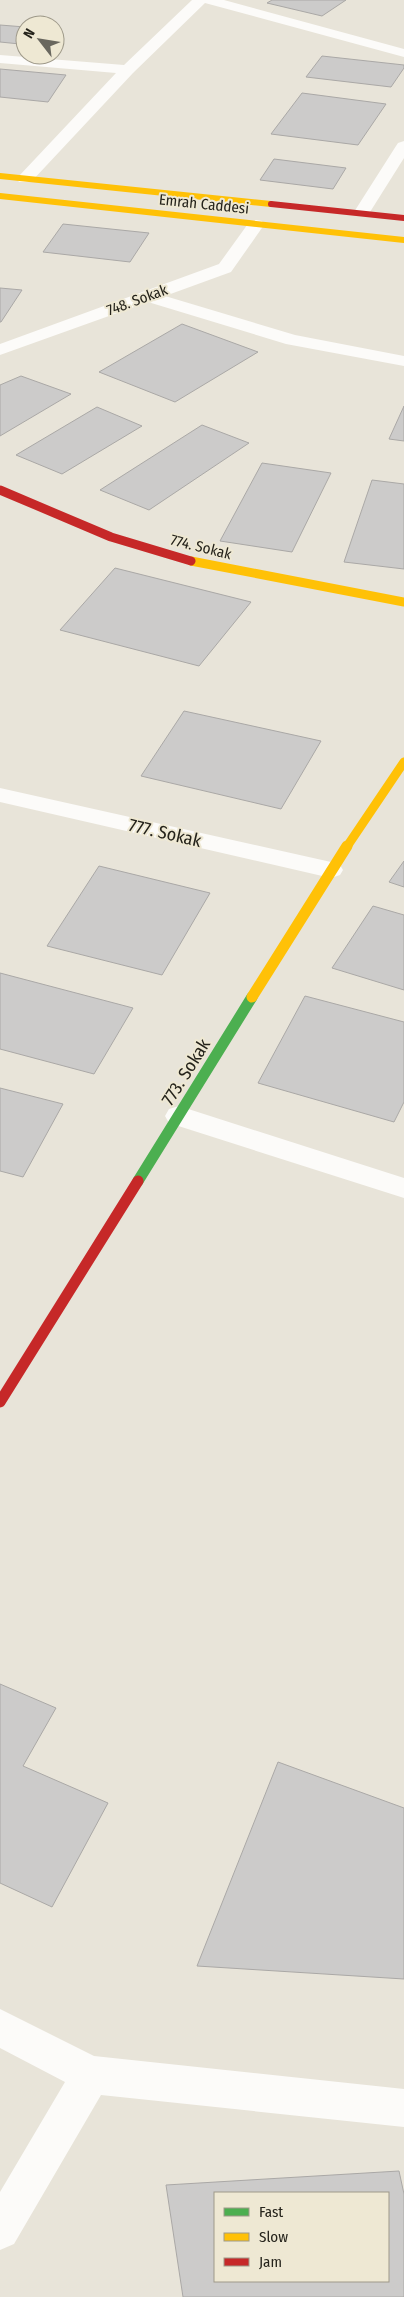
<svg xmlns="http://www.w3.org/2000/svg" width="404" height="2297" font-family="'Fira Sans Condensed',sans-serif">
<rect width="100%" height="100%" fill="#e8e4d9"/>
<path fill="#cccbca" stroke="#aaa8a6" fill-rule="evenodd" d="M 272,0 L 346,0 L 322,16 L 267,3 Z
M 0,25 L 25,27 L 25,39 L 20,44 L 0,42 Z
M 322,56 L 404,65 L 404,68 L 391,87 L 306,77 Z
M 0,69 L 66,75 L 48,102 L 0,97 Z
M 302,93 L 386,104 L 358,145 L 271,134 Z
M 274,159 L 346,168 L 333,189 L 260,180 Z
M 63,224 L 149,233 L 130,262 L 43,252 Z
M 0,288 L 22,290 L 1,322 L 0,322 Z
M 182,324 L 258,352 L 175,402 L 99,372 Z
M 21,376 L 71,394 L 0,436 L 0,385 Z
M 404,406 L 404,441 L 389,439 Z
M 97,407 L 142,426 L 62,474 L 16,455 Z
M 202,425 L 249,443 L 149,510 L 100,490 Z
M 262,463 L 331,473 L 292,552 L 220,541 Z
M 372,480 L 404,484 L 404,569 L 344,562 Z
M 115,568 L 251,602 L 199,666 L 60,630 Z
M 184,711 L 321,741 L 281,809 L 141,776 Z
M 404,861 L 404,887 L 389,882 Z
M 99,866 L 210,893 L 162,975 L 47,946 Z
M 373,906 L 404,915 L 404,990 L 332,968 Z
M 0,973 L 133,1008 L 94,1074 L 0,1049 Z
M 305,996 L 404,1022 L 404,1102 L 394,1122 L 258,1083 Z
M 0,1088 L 63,1104 L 23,1177 L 0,1171 Z
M 0,1684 L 56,1708 L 23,1766 L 108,1803 L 52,1907 L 0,1883 Z
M 278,1762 L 404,1808 L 404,1979 L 197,1966 Z
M 399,2171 L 404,2194 L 404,2297 L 183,2297 L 166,2185 ZM 215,2193 L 388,2193 L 388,2281 L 215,2281 Z"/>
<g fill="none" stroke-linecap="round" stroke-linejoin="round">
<path fill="#fcfbf9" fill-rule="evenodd" d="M 192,0 L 224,0 L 404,49 L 404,57 L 205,3 L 133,73 L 31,182 L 19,182 L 17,179 L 19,176 L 116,73 L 0,63 L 0,55 L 124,65 Z
M 404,141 L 404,158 L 370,212 L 368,215 L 356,215 L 354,212 L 396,146 L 398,143 Z
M 256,220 L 262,221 L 264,225 L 231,272 L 165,296 L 295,335 L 404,356 L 404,366 L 286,344 L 148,302 L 0,355 L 0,344 L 219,264 L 250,221 Z
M 0,788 L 331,862 L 340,865 L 343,870 L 340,875 L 331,878 L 0,802 Z
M 179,1106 L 404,1178 L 404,1198 L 169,1123 L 165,1116 L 169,1109 Z
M 0,2009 L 94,2056 L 404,2089 L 404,2127 L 101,2095 L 14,2244 L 0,2250 L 0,2192 L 65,2082 L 0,2048 Z"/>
<path stroke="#4caf50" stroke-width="11" d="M 138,1181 L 252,997"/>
<path stroke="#ffc107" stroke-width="6" d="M 0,176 L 271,204
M 0,196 L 404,240"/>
<path stroke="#ffc107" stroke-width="9" d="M 191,561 L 404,602
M 346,848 L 404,762"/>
<path stroke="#ffc107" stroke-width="11" d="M 252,997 L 347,846"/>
<path stroke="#c62828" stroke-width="6" d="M 271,204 L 404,218"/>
<path stroke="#c62828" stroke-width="9" d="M 0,490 L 111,537 L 191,561"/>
<path stroke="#c62828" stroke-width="11" d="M 0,1402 L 138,1181"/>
</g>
<g text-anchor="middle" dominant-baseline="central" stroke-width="4" stroke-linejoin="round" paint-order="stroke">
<g font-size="15" fill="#25231b" stroke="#eee8d3">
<text transform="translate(204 204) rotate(6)">Emrah Caddesi</text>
<text transform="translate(137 300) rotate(-20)">748. Sokak</text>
<text transform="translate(201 547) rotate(14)">774. Sokak</text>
</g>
<g font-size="18" fill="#25231b" stroke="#eee8d3">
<text transform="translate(165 833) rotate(13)">777. Sokak</text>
<text transform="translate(186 1072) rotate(-58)">773. Sokak</text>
</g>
</g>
<rect x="214" y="2192" width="175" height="90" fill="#eee8d3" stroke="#9e9989"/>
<rect x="224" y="2208" width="25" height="8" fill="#4caf50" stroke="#9e9989"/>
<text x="259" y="2217" font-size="15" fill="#25231b">Fast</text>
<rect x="224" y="2233" width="25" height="8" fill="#ffc107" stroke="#9e9989"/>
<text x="259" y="2242" font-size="15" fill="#25231b">Slow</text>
<rect x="224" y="2258" width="25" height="8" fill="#c62828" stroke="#9e9989"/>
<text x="259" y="2267" font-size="15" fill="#25231b">Jam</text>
<g transform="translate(40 40) rotate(301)"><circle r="24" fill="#eee8d3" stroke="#9e9989"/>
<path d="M0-4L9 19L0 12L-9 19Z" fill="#69675e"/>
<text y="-8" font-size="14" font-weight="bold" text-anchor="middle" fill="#25231b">N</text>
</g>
</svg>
